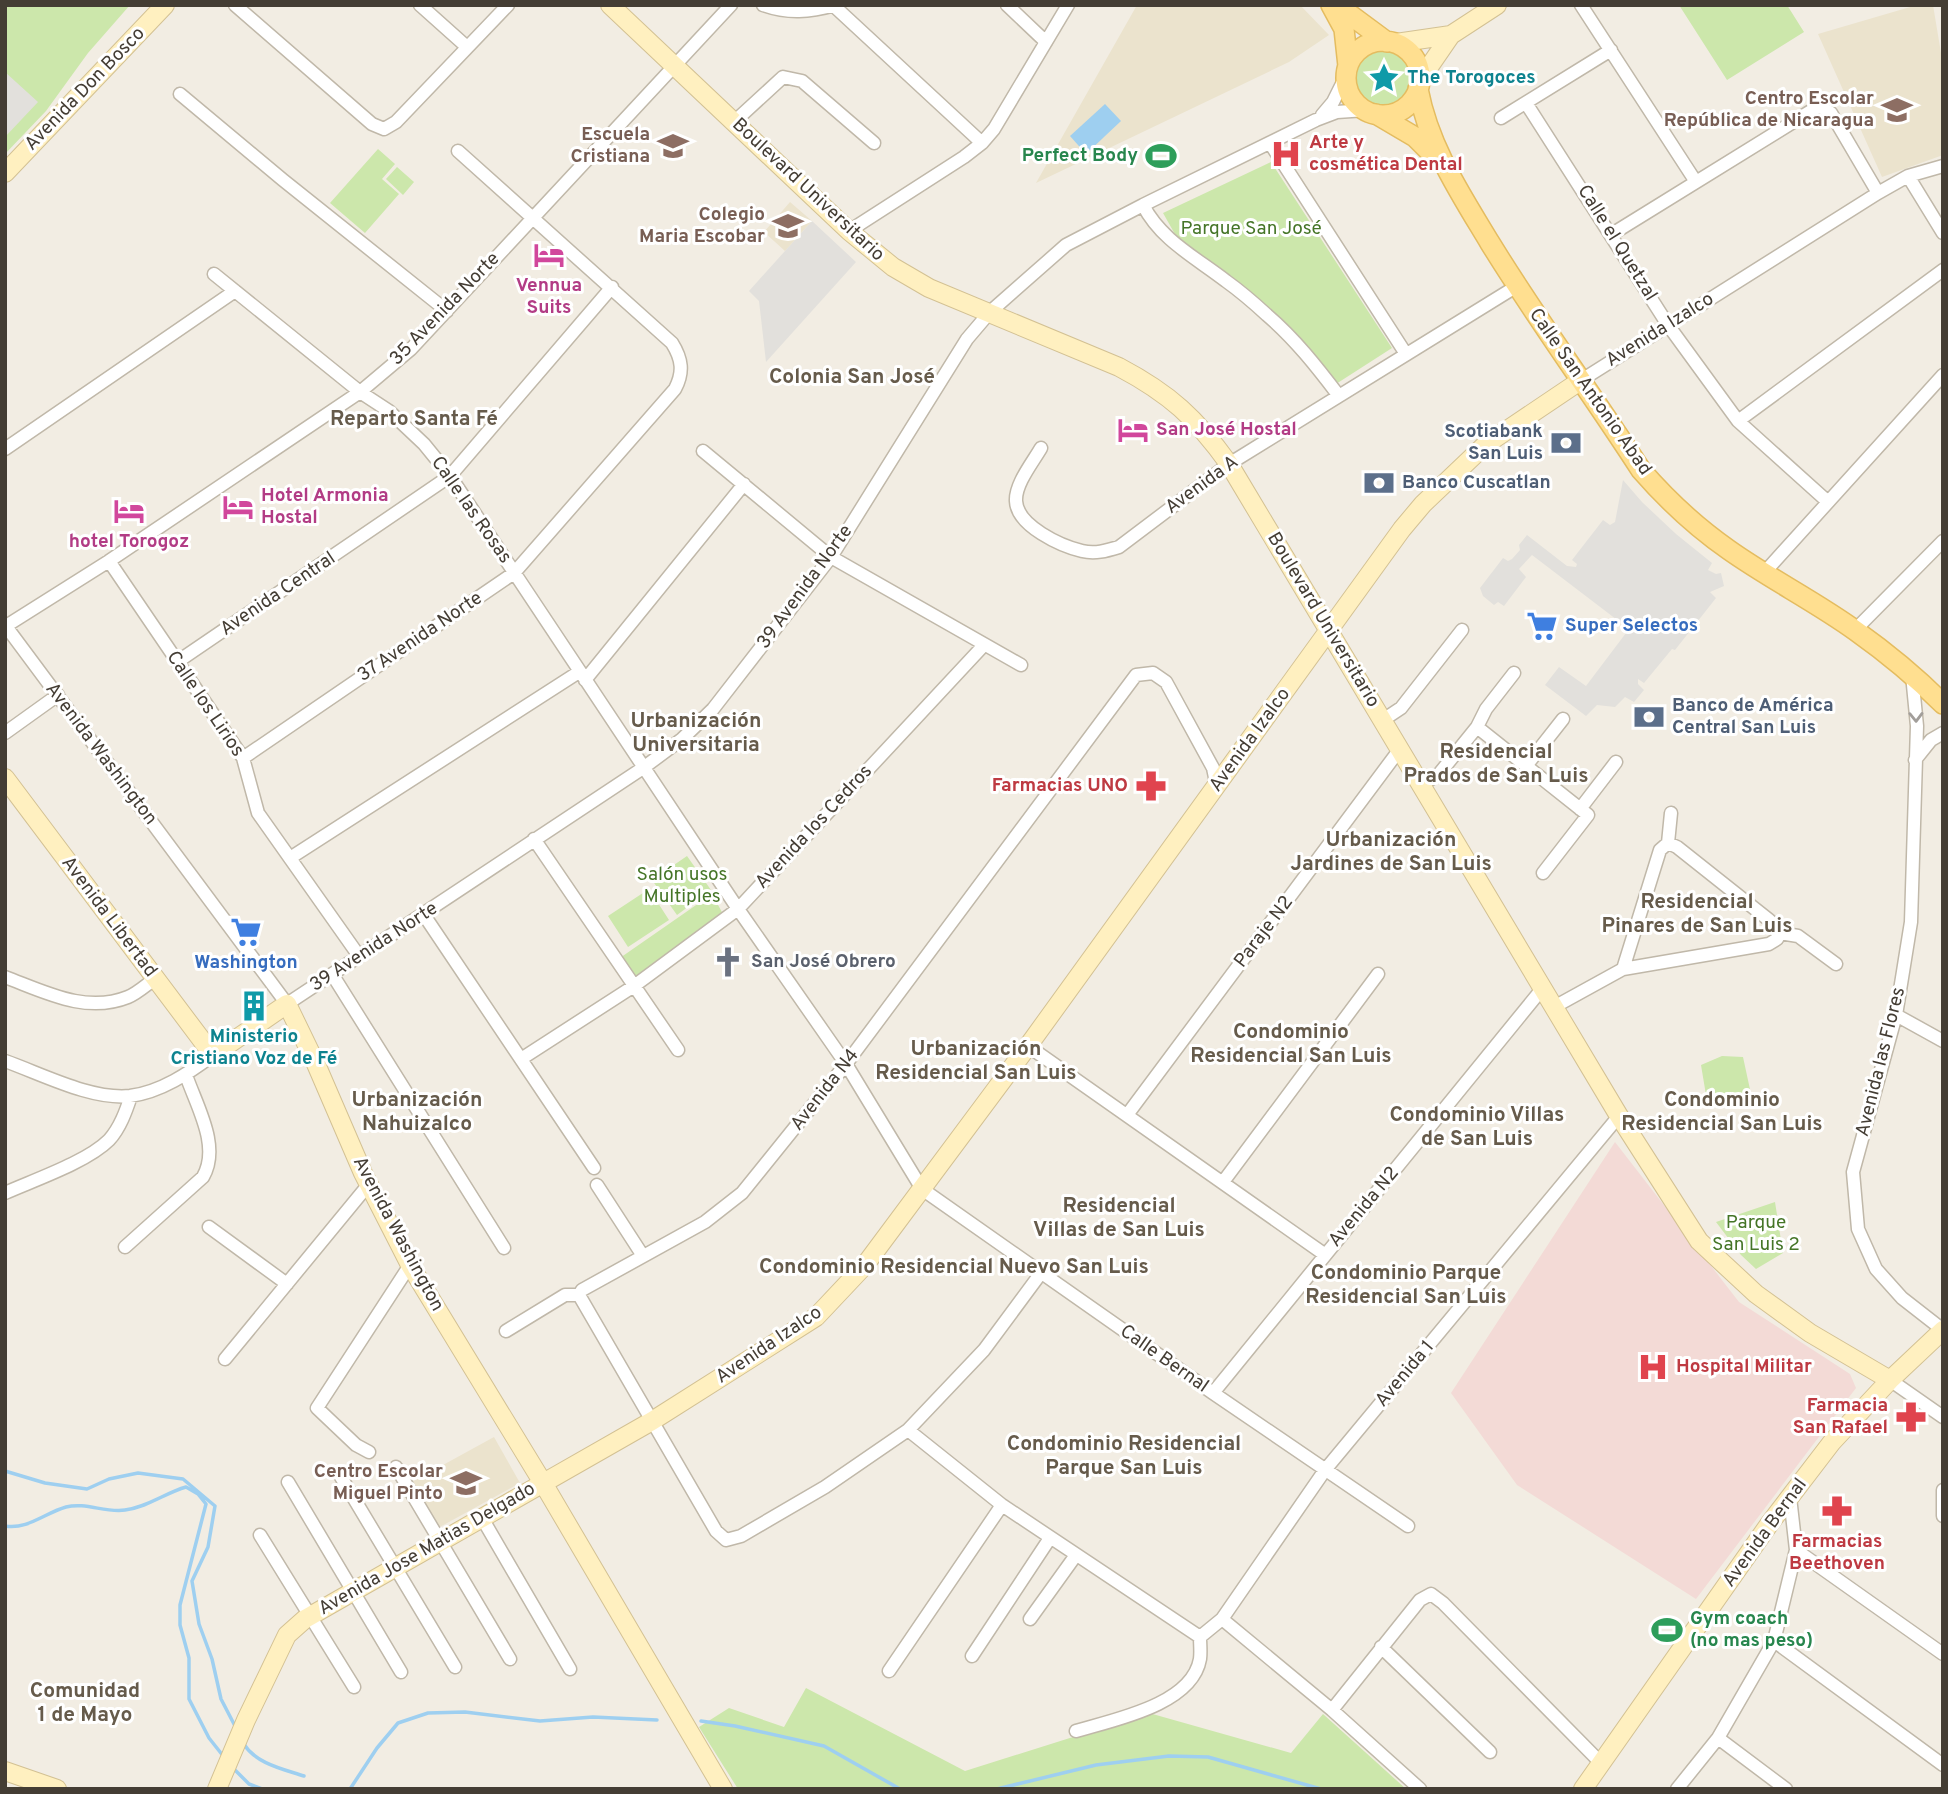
<svg xmlns="http://www.w3.org/2000/svg" width="1948" height="1794" font-family="Overpass,sans-serif">
<rect width="100%" height="100%" fill="#f2ede3"/>
<path fill="#ebe3cd" d="M 1137,5 L 1300,5 L 1329,35 L 1289,62 L 1036,183 Z
M 1917,5 L 1933,5 L 1943,65 L 1943,155 L 1882,177 L 1818,34 Z
M 790,202 L 812,221 L 785,251 L 764,232 Z
M 494,1437 L 520,1483 L 438,1528 L 412,1482 Z"/>
<path fill="#f3dad6" d="M 1615,1142 L 1739,1302 L 1850,1374 L 1856,1388 L 1696,1599 L 1517,1485 L 1451,1393 Z"/>
<path fill="#cce7ab" d="M 5,5 L 130,5 L 88,53 L 46,111 L 5,154 Z
M 1679,5 L 1787,5 L 1804,32 L 1727,80 Z
M1353 78a30 30 0 1 1 60 0a30 30 0 1 1-60 0Z
M 378,149 L 395,164 L 382,179 L 399,194 L 365,233 L 330,203 Z
M 1271,162 L 1392,348 L 1336,384 L 1313,352 L 1267,306 L 1176,236 L 1163,213 Z
M 397,167 L 414,182 L 403,195 L 386,179 Z
M 687,856 L 711,890 L 677,915 L 652,880 Z
M 649,889 L 669,920 L 628,947 L 608,916 Z
M 712,894 L 723,914 L 632,982 L 617,960 Z
M 1722,1056 L 1743,1057 L 1751,1094 L 1708,1107 L 1701,1065 Z
M 1775,1202 L 1783,1253 L 1756,1269 L 1741,1255 L 1716,1222 Z
M 806,1688 L 965,1771 L 1149,1713 L 1291,1753 L 1323,1714 L 1406,1789 L 738,1789 L 699,1727 L 729,1708 L 784,1727 Z"/>
<path fill="#e2e0dc" d="M 5,72 L 38,102 L 5,137 Z
M 812,221 L 856,262 L 766,362 L 759,301 L 749,291 Z
M 1623,480 L 1642,502 L 1676,534 L 1712,563 L 1708,570 L 1716,574 L 1721,573 L 1724,586 L 1710,592 L 1716,598 L 1675,650 L 1672,649 L 1644,683 L 1638,679 L 1638,684 L 1644,690 L 1634,702 L 1625,697 L 1615,707 L 1597,705 L 1586,716 L 1545,685 L 1559,667 L 1586,686 L 1629,629 L 1532,555 L 1519,569 L 1526,577 L 1504,606 L 1498,602 L 1494,605 L 1483,596 L 1480,588 L 1503,558 L 1508,561 L 1512,559 L 1520,550 L 1519,545 L 1527,535 L 1567,566 L 1576,567 L 1577,564 L 1572,560 L 1603,520 L 1610,525 L 1615,522 Z"/>
<path fill="#9ecff0" d="M 1105,104 L 1121,121 L 1086,154 L 1070,136 Z"/>
<g fill="none" stroke-linecap="round" stroke-linejoin="round">
<path stroke="#9ecff0" stroke-width="3.5" d="M 5,1471 L 45,1483 L 87,1489 L 109,1479 L 138,1473 L 183,1479 L 215,1506 L 208,1547 L 192,1581 L 199,1624 L 212,1659 L 221,1699 L 235,1726
M 5,1526 C 27,1530 45,1513 66,1507 C 86,1502 105,1513 125,1510 C 148,1507 165,1493 186,1487 L 198,1494 L 206,1504 L 180,1605 L 180,1625 L 189,1658 L 189,1699 L 209,1738 L 224,1757
M 701,1721 L 735,1726 L 824,1746 L 900,1789
M 243,1743 C 256,1764 283,1769 304,1776
M 233,1768 L 249,1784 L 262,1789
M 350,1789 L 377,1748 L 398,1723 L 428,1713 L 465,1712 L 540,1721 L 593,1717 L 657,1720
M 997,1789 L 1096,1765 L 1169,1756 L 1208,1757 L 1321,1789"/>
<g stroke="#c0b8a9" stroke-width="15">
<path id="street" d="M 235,5 L 372,124 L 384,129 L 396,122 L 508,5
M 420,5 L 467,47
M 763,5 C 788,14 810,12 835,5
M 1007,5 L 1046,42
M 1581,5 L 1696,182
M 834,6 L 982,143
M 180,94 L 283,180 L 447,311
M 1526,103 L 1668,325 L 1738,421 L 1827,501
M 1322,115 L 1333,102 L 1347,74
M 1501,118 L 1611,50
M 734,122 L 783,77 L 802,81 L 874,143
M 1270,143 L 1406,354
M 1908,176 L 1943,233
M 1143,205 C 1161,240 1195,257 1226,281 C 1240,291 1254,303 1267,315 C 1295,339 1317,367 1339,396
M 849,231 L 964,157 L 982,143 L 994,129 L 1068,5
M 1612,234 L 1819,106 L 1831,113 L 1878,193
M 214,274 L 360,392 L 389,411 L 424,444 L 450,476 L 738,909 L 846,1064 L 922,1189 L 1213,1393 L 1408,1526
M 1580,381 L 1878,193 L 1908,176 L 1943,166
M 1738,421 L 1943,270
M 1041,448 C 1033,462 1015,484 1016,501 C 1017,526 1061,546 1082,551 C 1095,554 1106,551 1119,547 L 1229,464 L 1517,286
M 5,449 L 235,291
M 703,451 L 831,557 L 1021,665
M 109,561 L 243,758 L 258,813 L 359,956
M 1764,573 L 1943,375
M 5,625 L 287,1004 L 643,768 L 682,739 L 713,709 L 831,557 L 967,339 L 990,312 L 1066,245 L 1143,205 L 1316,120 L 1337,112 L 1366,110
M 6,626 L 109,561 L 360,392 L 411,349 L 731,5
M 1855,630 L 1943,541
M 177,662 L 450,476 L 612,287
M 1912,675 L 1917,726 L 1911,922 L 1896,1015 L 1853,1172 L 1858,1229 L 1876,1269 L 1902,1298 L 1943,1330
M 585,680 L 744,484
M 1383,720 L 1401,708 L 1462,630
M 1477,727 L 1588,815 L 1543,873
M 5,733 L 58,695
M 243,758 L 514,573 L 675,389 C 684,372 682,359 672,343 L 458,151
M 1915,760 L 1931,740 L 1943,733
M 1526,766 L 1563,719
M 1421,785 L 1439,774 L 1477,727 L 1486,709 L 1514,673
M 1580,809 L 1616,762
M 534,839 L 678,1050
M 1668,843 L 1677,847 L 1769,920 L 1777,927 L 1780,933 L 1798,936 L 1836,964
M 290,858 L 579,672
M 424,915 L 594,1168
M 1623,969 L 1660,850 L 1668,843 L 1671,813
M 332,974 L 504,1248
M 5,977 C 45,992 86,1014 128,997 C 138,993 147,984 156,978
M 1554,1007 L 1623,969 L 1769,944 L 1777,939 L 1780,933
M 1896,1015 L 1943,1041
M 1028,1046 L 1324,1254
M 521,1059 L 634,986 L 738,909 L 984,645
M 5,1061 C 42,1074 91,1100 130,1096 C 161,1092 189,1073 213,1055
M 1127,1115 L 1400,749
M 1223,1182 L 1378,974
M 597,1185 L 643,1256
M 5,1193 C 34,1180 87,1162 109,1140 C 120,1128 126,1111 131,1096
M 209,1227 L 287,1284
M 125,1247 L 203,1177 C 221,1146 196,1105 186,1075
M 579,1295 L 582,1290 L 705,1222 L 742,1193 L 846,1064 L 1136,675 L 1153,673 L 1166,682 L 1213,768 L 1217,787
M 579,1295 L 716,1531 L 726,1540 L 741,1536 L 825,1487 L 908,1430 L 984,1350 L 1041,1273
M 506,1331 L 565,1295 L 579,1295
M 225,1359 L 369,1184
M 1890,1380 L 1943,1417
M 1213,1393 L 1542,989
M 908,1430 L 1002,1505 L 1200,1637
M 369,1452 L 356,1445 L 317,1408 L 410,1265
M 396,1467 L 510,1659
M 338,1472 L 455,1667
M 288,1482 L 401,1672
M 1943,1490 L 1943,1516
M 482,1518 L 570,1669
M 260,1535 L 354,1687
M 1796,1550 L 1943,1654
M 1030,1619 L 1076,1555
M 1222,1619 L 1332,1710 L 1420,1789
M 1200,1637 L 1222,1619 L 1325,1470 L 1619,1116
M 1774,1641 L 1943,1765
M 1381,1647 L 1490,1752
M 972,1656 L 1050,1538
M 889,1671 L 1002,1505
M 1332,1710 L 1420,1600 L 1431,1594 L 1443,1603 L 1601,1763
M 1076,1731 C 1113,1720 1192,1705 1200,1659 C 1201,1652 1200,1644 1200,1637
M 1718,1738 L 1786,1789
M 1677,1789 L 1718,1738 L 1774,1641 L 1796,1550 L 1790,1497"/>
</g>
<g stroke="#d3c193" stroke-width="20">
<path id="secondary" d="M 610,5 L 849,231 L 893,267 L 929,288 L 1119,367 C 1170,394 1196,418 1229,464 L 1619,1116 L 1699,1241 L 1756,1294 L 1810,1333 L 1890,1380
M 1396,43 L 1451,35
M 1420,80 L 1451,35 L 1497,5
M 5,173 L 165,5
M 5,778 L 213,1055 L 287,1004 L 316,1064 L 363,1173 L 410,1265 L 543,1483 L 723,1789
M 5,1771 L 57,1789
M 217,1789 L 246,1720 L 287,1635 L 305,1619 L 652,1421 L 816,1317 L 865,1265 L 1028,1046 L 1402,529 L 1423,504 L 1485,445 L 1580,381
M 1583,1789 L 1770,1523 L 1832,1442 L 1890,1380 L 1943,1330"/>
</g>
<g stroke="#e4bc60" stroke-width="22">
<path id="primary" d="M 1331,5 L 1344,29 L 1348,66
M 1337,5 L 1387,42
M1346 78a37 37 0 1 1 74 0a37 37 0 1 1-74 0Z
M 1418,89 C 1429,147 1460,193 1490,243 C 1538,321 1592,394 1641,470 C 1668,501 1696,527 1729,550 C 1770,579 1816,602 1856,631 C 1887,653 1916,677 1943,704
M 1376,114 L 1415,137 L 1433,155"/>
</g>
<use href="#street" stroke="#fff" stroke-width="12"/>
<use href="#secondary" stroke="#fff0c0" stroke-width="18"/>
<use href="#primary" stroke="#ffdf90" stroke-width="19"/>
</g>
<defs><path id="oneway-chevron" d="M-2-3.5L2.5 0L-2 3.5" fill="none" stroke-width="1.6" stroke-linecap="round" stroke-linejoin="round" transform="scale(1.75)"/></defs>
<use stroke="#a29e9a" href="#oneway-chevron" transform="translate(1916 717) rotate(89)"/>
<defs>
<g id="sight-bare" transform="scale(2.415)"><path d="M0-6L1.8-2.2L6-1.7L2.9 1.2L3.7 5.4L0 3.3L-3.7 5.4L-2.9 1.2L-6-1.7L-1.8-2.2Z" fill="#0f9aa8" stroke="#fff" stroke-width="2.5" paint-order="stroke"/></g>
<g id="school-bare" transform="scale(2.415)"><path d="M0-5L7-2L0 1L-7-2ZM-4 1L0 2.5L4 1V4Q0 6-4 4Z" fill="#8d6e63" stroke="#fff" stroke-width="2.5" paint-order="stroke"/></g>
<g id="hospital-bare" transform="scale(2.415)"><path d="M-5-5h3v3.5h4V-5h3V5h-3V1.5h-4V5h-3Z" fill="#e0444e" stroke="#fff" stroke-width="2.5" paint-order="stroke"/></g>
<g id="stadium-bare" transform="scale(2.415)"><path d="M0-5a6.5 5 0 1 0 0 10a6.5 5 0 1 0 0-10ZM-3.5-1.8h7v3.6h-7Z" fill="#2e9e5b" stroke="#fff" stroke-width="2.5" paint-order="stroke"/></g>
<g id="hotel-bare" transform="scale(2.415)"><path d="M-6-4.5h1.5V1H6V5H4.5V3h-9V5H-6ZM-4 0a1.8 1.8 0 1 1 3.6 0ZM.5 0V-2.5h3Q6-2.5 6 0Z" fill="#d1479c" stroke="#fff" stroke-width="2.5" paint-order="stroke"/></g>
<g id="bank-bare" transform="scale(2.415)"><path d="M-6-4H6V4H-6ZM0-2.3a2.3 2.3 0 1 0 0 4.6a2.3 2.3 0 1 0 0-4.6Z" fill="#5c6f8a" stroke="#fff" stroke-width="2.5" paint-order="stroke"/></g>
<g id="supermarket-bare" transform="scale(2.415)"><path d="M-6-5.5h2.5l.6 2H6L4.5 2H-2.5L-4.4-4H-6ZM-1.5 3.2a1.3 1.3 0 1 0 .1 0ZM3 3.2a1.3 1.3 0 1 0 .1 0Z" fill="#3f7fe0" stroke="#fff" stroke-width="2.5" paint-order="stroke"/></g>
<g id="pharmacy-bare" transform="scale(2.415)"><path d="M-2-6h4v4h4v4h-4v4h-4v-4h-4v-4h4Z" fill="#e0444e" stroke="#fff" stroke-width="2.5" paint-order="stroke"/></g>
<g id="church-bare" transform="scale(2.415)"><path d="M-1.2-6h2.4v3.5h3.3v2.4h-3.3V6h-2.4V-.1h-3.3v-2.4h3.3Z" fill="#6b7280" stroke="#fff" stroke-width="2.5" paint-order="stroke"/></g>
<g id="building-bare" transform="scale(2.415)"><path d="M-4-6H4V6H1V3H-1V6H-4ZM-2.5-4.3h1.7v1.8h-1.7ZM.8-4.3h1.7v1.8H.8ZM-2.5-1h1.7V.8h-1.7ZM.8-1h1.7V.8H.8Z" fill="#0f9aa8" stroke="#fff" stroke-width="2.5" paint-order="stroke"/></g>
</defs>
<g fill-rule="evenodd">
<use href="#sight-bare" x="1384" y="78"/>
<use href="#school-bare" x="1897" y="110"/>
<use href="#school-bare" x="673" y="146"/>
<use href="#hospital-bare" x="1286" y="154"/>
<use href="#stadium-bare" x="1161" y="156"/>
<use href="#school-bare" x="788" y="226"/>
<use href="#hotel-bare" x="549" y="255"/>
<use href="#hotel-bare" x="1133" y="430"/>
<use href="#bank-bare" x="1566" y="443"/>
<use href="#bank-bare" x="1379" y="483"/>
<use href="#hotel-bare" x="238" y="507"/>
<use href="#hotel-bare" x="129" y="511"/>
<use href="#supermarket-bare" x="1542" y="626"/>
<use href="#bank-bare" x="1649" y="717"/>
<use href="#pharmacy-bare" x="1151" y="786"/>
<use href="#supermarket-bare" x="246" y="932"/>
<use href="#church-bare" x="728" y="962"/>
<use href="#building-bare" x="254" y="1006"/>
<use href="#hospital-bare" x="1653" y="1367"/>
<use href="#pharmacy-bare" x="1911" y="1417"/>
<use href="#school-bare" x="466" y="1483"/>
<use href="#pharmacy-bare" x="1837" y="1511"/>
<use href="#stadium-bare" x="1667" y="1630"/>
</g>
<g text-anchor="middle" dominant-baseline="central" stroke-width="6" stroke-linejoin="round" paint-order="stroke">
<g font-size="19" font-weight="bold" fill="#0d838f" stroke="#fff" text-anchor="start">
<text x="1407" y="78">The Torogoces</text>
<text x="254" y="1037" text-anchor="middle">Ministerio<tspan x="254" dy="22">Cristiano Voz de Fé</tspan></text>
</g>
<g font-size="19" fill="#443d34" stroke="#fff">
<text transform="translate(85 89) rotate(-46)">Avenida Don Bosco</text>
<text transform="translate(808 190) rotate(43)">Boulevard Universitario</text>
<text transform="translate(1617 243) rotate(58)">Calle el Quetzal</text>
<text transform="translate(445 309) rotate(-46)">35 Avenida Norte</text>
<text transform="translate(1660 330) rotate(-32)">Avenida Izalco</text>
<text transform="translate(1590 392) rotate(55)">Calle San Antonio Abad</text>
<text transform="translate(1202 485) rotate(-36)">Avenida A</text>
<text transform="translate(471 510) rotate(55)">Calle las Rosas</text>
<text transform="translate(805 587) rotate(-54)">39 Avenida Norte</text>
<text transform="translate(278 594) rotate(-34)">Avenida Central</text>
<text transform="translate(1323 620) rotate(59)">Boulevard Universitario</text>
<text transform="translate(420 637) rotate(-34)">37 Avenida Norte</text>
<text transform="translate(205 704) rotate(56)">Calle los Lirios</text>
<text transform="translate(1250 740) rotate(-54)">Avenida Izalco</text>
<text transform="translate(101 754) rotate(53)">Avenida Washington</text>
<text transform="translate(814 827) rotate(-47)">Avenida los Cedros</text>
<text transform="translate(109 917) rotate(53)">Avenida Libertad</text>
<text transform="translate(1264 932) rotate(-53)">Paraje N2</text>
<text transform="translate(374 947) rotate(-33)">39 Avenida Norte</text>
<text transform="translate(1881 1062) rotate(-76)">Avenida las Flores</text>
<text transform="translate(825 1090) rotate(-52)">Avenida N4</text>
<text transform="translate(1364 1207) rotate(-50)">Avenida N2</text>
<text transform="translate(398 1234) rotate(62)">Avenida Washington</text>
<text transform="translate(769 1345) rotate(-34)">Avenida Izalco</text>
<text transform="translate(1164 1359) rotate(35)">Calle Bernal</text>
<text transform="translate(1405 1374) rotate(-50)">Avenida 1</text>
<text transform="translate(1765 1533) rotate(-54)">Avenida Bernal</text>
<text transform="translate(427 1549) rotate(-30)">Avenida Jose Matias Delgado</text>
</g>
<g font-size="19" font-weight="bold" fill="#785e54" stroke="#fff" text-anchor="end">
<text x="1874" y="99">Centro Escolar<tspan x="1874" dy="22">República de Nicaragua</tspan></text>
<text x="650" y="135">Escuela<tspan x="650" dy="22">Cristiana</tspan></text>
<text x="765" y="215">Colegio<tspan x="765" dy="22">Maria Escobar</tspan></text>
<text x="443" y="1472">Centro Escolar<tspan x="443" dy="22">Miguel Pinto</tspan></text>
</g>
<g font-size="19" font-weight="bold" fill="#be3a42" stroke="#fff" text-anchor="start">
<text x="1309" y="143">Arte y<tspan x="1309" dy="22">cosmética Dental</tspan></text>
<text x="1128" y="786" text-anchor="end">Farmacias UNO</text>
<text x="1676" y="1367">Hospital Militar</text>
<text x="1888" y="1406" text-anchor="end">Farmacia<tspan x="1888" dy="22">San Rafael</tspan></text>
<text x="1837" y="1542" text-anchor="middle">Farmacias<tspan x="1837" dy="22">Beethoven</tspan></text>
</g>
<g font-size="19" font-weight="bold" fill="#27864d" stroke="#fff" text-anchor="end">
<text x="1138" y="156">Perfect Body</text>
<text x="1690" y="1619" text-anchor="start">Gym coach<tspan x="1690" dy="22">(no mas peso)</tspan></text>
</g>
<g font-size="19" fill="#457527" stroke="#fff">
<text x="1251" y="229">Parque San José</text>
<text x="682" y="875">Salón usos<tspan x="682" dy="22">Multiples</tspan></text>
<text x="1756" y="1223">Parque<tspan x="1756" dy="22">San Luis 2</tspan></text>
</g>
<g font-size="19" font-weight="bold" fill="#b23c85" stroke="#fff">
<text x="549" y="286">Vennua<tspan x="549" dy="22">Suits</tspan></text>
<text x="1156" y="430" text-anchor="start">San José Hostal</text>
<text x="261" y="496" text-anchor="start">Hotel Armonia<tspan x="261" dy="22">Hostal</tspan></text>
<text x="129" y="542">hotel Torogoz</text>
</g>
<g font-size="19" font-weight="bold" fill="#4e5e75" stroke="#fff" text-anchor="start">
<text x="1543" y="432" text-anchor="end">Scotiabank<tspan x="1543" dy="22">San Luis</tspan></text>
<text x="1402" y="483">Banco Cuscatlan</text>
<text x="1672" y="706">Banco de América<tspan x="1672" dy="22">Central San Luis</tspan></text>
</g>
<g font-size="19" font-weight="bold" fill="#366cbe" stroke="#fff" text-anchor="start">
<text x="1565" y="626">Super Selectos</text>
<text x="246" y="963" text-anchor="middle">Washington</text>
</g>
<g font-size="19" font-weight="bold" fill="#5b616d" stroke="#fff" text-anchor="start">
<text x="751" y="962">San José Obrero</text>
</g>
<g font-size="21" font-weight="bold" fill="#665b4b" stroke="#fff">
<text x="852" y="377">Colonia San José</text>
<text x="414" y="419">Reparto Santa Fé</text>
<text x="696" y="721">Urbanización<tspan x="696" dy="24">Universitaria</tspan></text>
<text x="1496" y="752">Residencial<tspan x="1496" dy="24">Prados de San Luis</tspan></text>
<text x="1391" y="840">Urbanización<tspan x="1391" dy="24">Jardines de San Luis</tspan></text>
<text x="1697" y="902">Residencial<tspan x="1697" dy="24">Pinares de San Luis</tspan></text>
<text x="1291" y="1032">Condominio<tspan x="1291" dy="24">Residencial San Luis</tspan></text>
<text x="976" y="1049">Urbanización<tspan x="976" dy="24">Residencial San Luis</tspan></text>
<text x="417" y="1100">Urbanización<tspan x="417" dy="24">Nahuizalco</tspan></text>
<text x="1722" y="1100">Condominio<tspan x="1722" dy="24">Residencial San Luis</tspan></text>
<text x="1477" y="1115">Condominio Villas<tspan x="1477" dy="24">de San Luis</tspan></text>
<text x="1119" y="1206">Residencial<tspan x="1119" dy="24">Villas de San Luis</tspan></text>
<text x="954" y="1267">Condominio Residencial Nuevo San Luis</text>
<text x="1406" y="1273">Condominio Parque<tspan x="1406" dy="24">Residencial San Luis</tspan></text>
<text x="1124" y="1444">Condominio Residencial<tspan x="1124" dy="24">Parque San Luis</tspan></text>
<text x="85" y="1691">Comunidad<tspan x="85" dy="24">1 de Mayo</tspan></text>
</g>
</g>
<rect width="1948" height="1794" fill="none" stroke="#443d34" stroke-width="14"/>
</svg>
